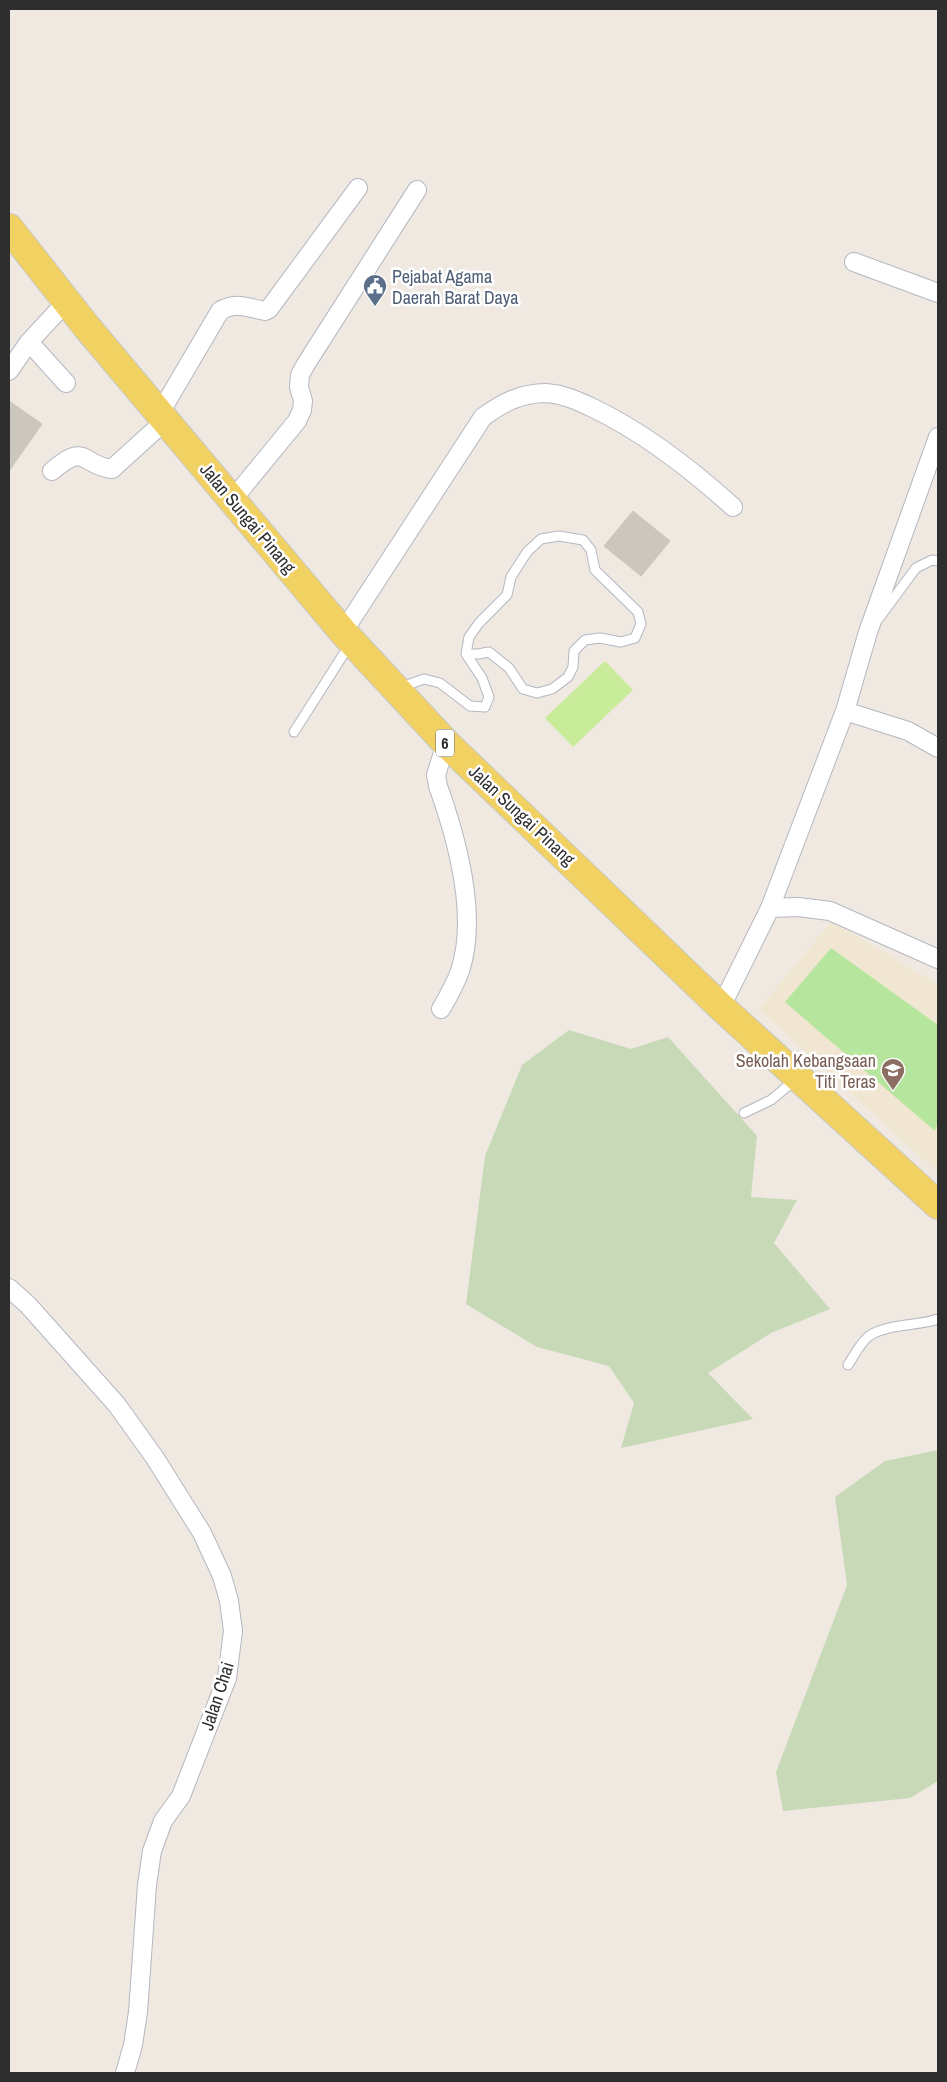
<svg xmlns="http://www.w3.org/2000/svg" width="947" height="2082" font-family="'Archivo Narrow',sans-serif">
<rect width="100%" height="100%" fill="#efe9e1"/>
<path fill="#f0e6d1" d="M 832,921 L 938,985 L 938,1173 L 759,1009 Z"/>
<path fill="#b6e59e" d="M 831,948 L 938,1025 L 938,1121 L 935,1131 L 785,1002 Z"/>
<path fill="#c8d9b8" d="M 569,1030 L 631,1049 L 668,1037 L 757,1136 L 751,1197 L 797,1200 L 774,1243 L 830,1309 L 771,1333 L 708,1373 L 753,1419 L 621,1448 L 634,1403 L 609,1366 L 537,1347 L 466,1304 L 485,1156 L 522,1065 Z
M 938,1450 L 938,1781 L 910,1798 L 783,1811 L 776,1772 L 847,1585 L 835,1497 L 885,1461 Z"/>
<path fill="#c9ec9a" d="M 605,661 L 633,690 L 573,747 L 545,718 Z"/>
<path fill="#cbc7bf" stroke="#cbc5ba" d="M 9,401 L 42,424 L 9,471 Z
M 633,511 L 670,541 L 641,576 L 604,546 Z"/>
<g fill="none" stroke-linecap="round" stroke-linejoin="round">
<g stroke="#b4b7c1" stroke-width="11">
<path id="lane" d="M 879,618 L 916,568 L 932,560 L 938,561
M 399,688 L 424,679 L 440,683 L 470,706 L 485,707 L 489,697 L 482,678 L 466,654 L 469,637 L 479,623 L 507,595 L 511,577 L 527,552 L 541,539 L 559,536 L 583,540 L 591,550 L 595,570 L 638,612 L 641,624 L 635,638 L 621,642 L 600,638 L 585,640 L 574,651 L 573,667 L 568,677 L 552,689 L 537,693 L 523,689 L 509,668 L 489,652 L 478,654 L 466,654
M 294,732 L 350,644
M 744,1113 L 771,1100 L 795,1080
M 848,1365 C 854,1356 860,1343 869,1336 C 886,1324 918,1326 938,1319"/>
</g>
<g stroke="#b4b7c1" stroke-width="20">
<path id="street" d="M 854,262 L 938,293
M 29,342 L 66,383
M 9,371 L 29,342 L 67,301
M 160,413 L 220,311 C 236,301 248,308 265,311 L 269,309 L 358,188
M 52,471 C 87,441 80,465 112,469 L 166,420
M 233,499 L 297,421 L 302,410 L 303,401 L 299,387 L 300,375 L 306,364 L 417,190
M 343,632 L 483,417 C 502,403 521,393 546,393 C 563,394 578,401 593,408 C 645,433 690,468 733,507
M 845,711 L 908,731 L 938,748
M 770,908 L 798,907 L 830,911 L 938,959
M 721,1007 L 770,908 L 845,711 L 868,632 L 938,437
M 441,1009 C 448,997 455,985 460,971 C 478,916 457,839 438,786 L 436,775 L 446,743
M 9,1288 L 28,1305 L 117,1405 L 155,1458 L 202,1533 L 222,1576 L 229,1601 L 233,1631 L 227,1678 L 181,1796 L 163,1821 L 152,1851 L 147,1885 L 138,2012 L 133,2045 L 125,2073"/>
</g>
<g stroke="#c9c9c9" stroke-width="30">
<path id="primary" d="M 9,228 L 86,326 L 343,632 L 446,743 L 721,1007 L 938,1205"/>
</g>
<use href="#lane" stroke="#fff" stroke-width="9"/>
<use href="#street" stroke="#fff" stroke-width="18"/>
<use href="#primary" stroke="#f2d163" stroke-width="28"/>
</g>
<defs>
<g id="civic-pin" transform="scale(1.25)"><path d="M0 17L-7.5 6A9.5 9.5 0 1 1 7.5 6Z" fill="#5c6f8a" stroke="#fff"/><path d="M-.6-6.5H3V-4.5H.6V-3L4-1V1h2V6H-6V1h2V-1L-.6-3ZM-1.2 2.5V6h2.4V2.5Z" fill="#fff"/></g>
<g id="school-pin" transform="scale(1.25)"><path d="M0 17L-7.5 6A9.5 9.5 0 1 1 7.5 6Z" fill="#8d6e63" stroke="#fff"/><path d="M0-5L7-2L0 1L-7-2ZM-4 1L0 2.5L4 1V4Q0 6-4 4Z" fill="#fff"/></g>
</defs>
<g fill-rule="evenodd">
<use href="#civic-pin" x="375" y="286"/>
<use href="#school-pin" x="893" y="1070"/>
</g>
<g text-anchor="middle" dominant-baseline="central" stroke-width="5" stroke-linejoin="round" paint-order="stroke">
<rect fill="#fff" stroke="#6d6d6d" stroke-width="1" x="436" y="729.5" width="18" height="27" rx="4"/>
<g font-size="16" font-weight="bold" fill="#2e2e2e">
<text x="445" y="743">6</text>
</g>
<g font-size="18" fill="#4e5e75" stroke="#fff" text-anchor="start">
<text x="392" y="276">Pejabat Agama<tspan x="392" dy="21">Daerah Barat Daya</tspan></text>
</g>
<g font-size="18" fill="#2e2e2e" stroke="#fff">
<text transform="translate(248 518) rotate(50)">Jalan Sungai Pinang</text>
<text transform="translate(522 815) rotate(43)">Jalan Sungai Pinang</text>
<text transform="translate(217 1696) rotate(-72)">Jalan Chai</text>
</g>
<g font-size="18" fill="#785e54" stroke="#fff" text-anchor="end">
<text x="876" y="1060">Sekolah Kebangsaan<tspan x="876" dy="21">Titi Teras</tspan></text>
</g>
</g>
<rect width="947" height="2082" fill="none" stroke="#2e2e2e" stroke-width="20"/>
</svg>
